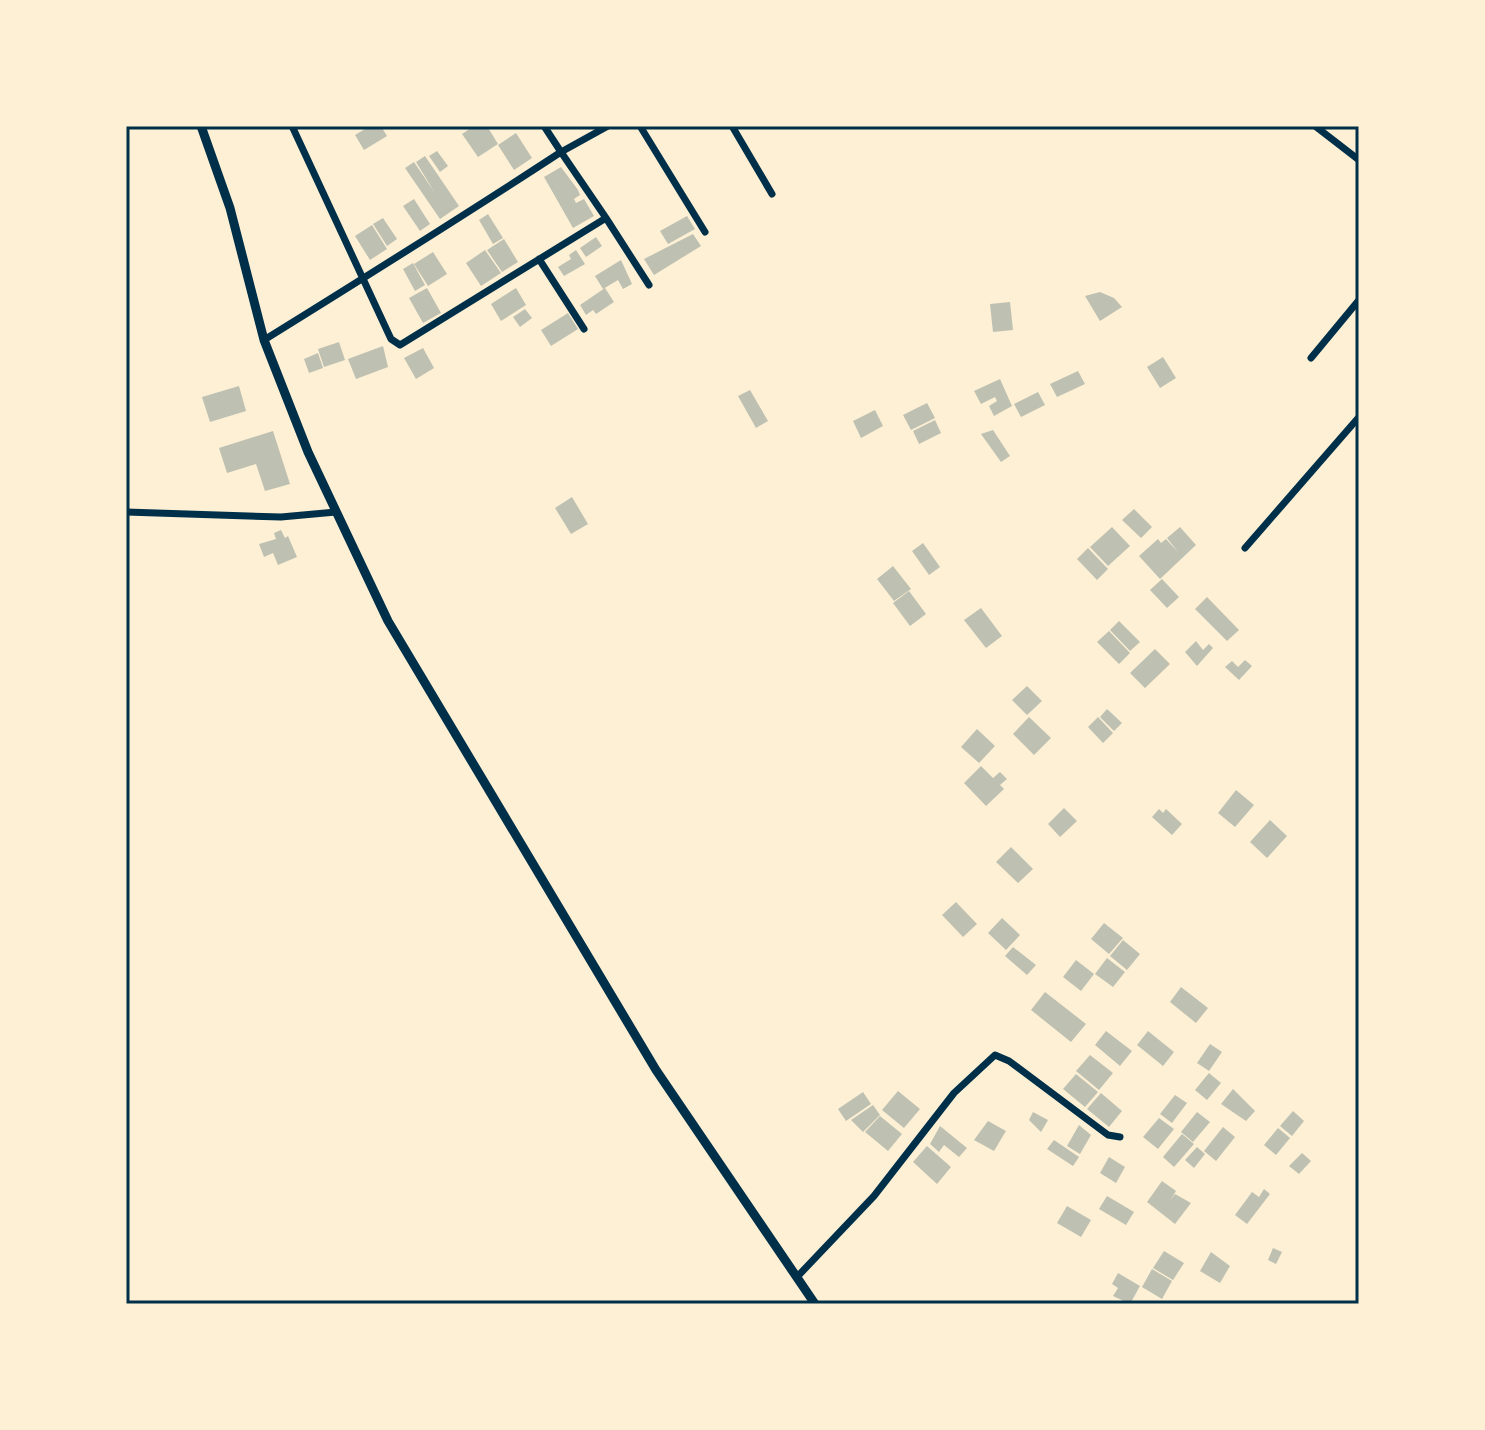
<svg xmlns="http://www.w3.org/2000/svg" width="1485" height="1430" font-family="'Sofia Sans Condensed',sans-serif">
<rect width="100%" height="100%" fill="#fdf0d5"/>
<path fill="#bec0b2" d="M 370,126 L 381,126 L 387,136 L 364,150 L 355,135 Z
M 474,126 L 487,126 L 498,144 L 478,157 L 462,134 Z
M 516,133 L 532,158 L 514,170 L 498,145 Z
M 437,151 L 448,166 L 440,172 L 429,156 Z
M 425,156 L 459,206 L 440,219 L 405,168 L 414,162 L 435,193 L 416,162 Z
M 561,167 L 578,190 L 580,195 L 574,199 L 576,203 L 584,199 L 594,216 L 573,228 L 544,177 Z
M 414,199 L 430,224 L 420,231 L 403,206 Z
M 488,214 L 503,238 L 493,244 L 479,220 Z
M 687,216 L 695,229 L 668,244 L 660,231 Z
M 383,218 L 397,239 L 387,246 L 373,224 Z
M 372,225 L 387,249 L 370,260 L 355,236 Z
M 693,234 L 701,246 L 654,275 L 644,259 Z
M 596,237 L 602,246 L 586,257 L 580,248 Z
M 504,239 L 518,262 L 502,272 L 487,250 Z
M 485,250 L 501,273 L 481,286 L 466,263 Z
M 576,250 L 585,264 L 564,276 L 558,267 L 571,259 L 569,255 Z
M 433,252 L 447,274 L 428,286 L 414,264 Z
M 621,260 L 632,284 L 623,289 L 618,280 L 603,289 L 595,276 Z
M 413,263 L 425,285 L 415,291 L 403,269 Z
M 427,288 L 441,313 L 423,323 L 409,298 Z
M 516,288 L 526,305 L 501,321 L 491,304 Z
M 605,288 L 614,302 L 596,314 L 593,310 L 586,315 L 580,305 Z
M 1100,292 L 1114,298 L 1122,307 L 1100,321 L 1085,296 Z
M 1010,302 L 1013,330 L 993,332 L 990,304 Z
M 525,309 L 532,318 L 520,327 L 513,317 Z
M 568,313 L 578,329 L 551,346 L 541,330 Z
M 339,342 L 345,360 L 324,367 L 318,349 Z
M 383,346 L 388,367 L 356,379 L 348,359 Z
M 423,348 L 434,368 L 416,379 L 404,358 Z
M 318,353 L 323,368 L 309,373 L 304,359 Z
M 1163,357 L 1176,378 L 1160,388 L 1147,367 Z
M 1078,371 L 1085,384 L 1057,397 L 1050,384 Z
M 1000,379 L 1012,406 L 994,416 L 989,406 L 997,401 L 995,397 L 981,404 L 974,391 Z
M 239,386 L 246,411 L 210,422 L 202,397 Z
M 750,390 L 768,421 L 756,428 L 738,396 Z
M 1038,392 L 1045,405 L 1021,417 L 1014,404 Z
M 927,403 L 935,418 L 911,430 L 903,415 Z
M 875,410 L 883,426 L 861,438 L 853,421 Z
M 935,420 L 941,433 L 919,444 L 913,431 Z
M 993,430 L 1010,456 L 1001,462 L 981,434 Z
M 273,431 L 290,484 L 265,491 L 256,464 L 227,473 L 219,448 Z
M 572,497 L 588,524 L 571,534 L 555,508 Z
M 1134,509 L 1152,527 L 1141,538 L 1122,520 Z
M 1112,527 L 1130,546 L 1108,566 L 1090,547 Z
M 1180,527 L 1196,545 L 1160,579 L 1139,556 L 1158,539 L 1161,543 L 1166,539 L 1178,552 L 1167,538 Z
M 281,530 L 285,538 L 288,536 L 297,557 L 278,565 L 273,553 L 264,557 L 259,544 L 276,539 L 274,533 Z
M 923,543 L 940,567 L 929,575 L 912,551 Z
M 1088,548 L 1108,569 L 1097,580 L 1077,559 Z
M 893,566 L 911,589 L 894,601 L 877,579 Z
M 1162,579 L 1179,597 L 1167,608 L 1150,590 Z
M 909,591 L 926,614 L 910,626 L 893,603 Z
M 1207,597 L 1239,630 L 1227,641 L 1195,609 Z
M 981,608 L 1002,636 L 986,648 L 964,620 Z
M 1119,621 L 1140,642 L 1130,651 L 1110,630 Z
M 1109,631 L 1130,653 L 1119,664 L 1097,642 Z
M 1196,641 L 1203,650 L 1209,644 L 1213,648 L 1197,666 L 1185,652 Z
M 1155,649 L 1170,664 L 1145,688 L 1130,673 Z
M 1245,660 L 1252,666 L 1239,680 L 1225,667 L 1232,661 L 1238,667 Z
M 1027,686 L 1042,701 L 1027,715 L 1012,700 Z
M 1107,709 L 1122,723 L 1114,731 L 1100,717 Z
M 1029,717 L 1051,738 L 1034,755 L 1013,734 Z
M 1098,717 L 1113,733 L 1103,743 L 1088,727 Z
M 977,729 L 995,746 L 979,763 L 961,747 Z
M 981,766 L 993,778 L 1000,772 L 1007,779 L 1000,785 L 1004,789 L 986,806 L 964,783 Z
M 1236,790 L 1254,805 L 1235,827 L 1218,813 Z
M 1064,808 L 1077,821 L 1060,837 L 1048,824 Z
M 1159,809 L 1163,813 L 1166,809 L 1182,824 L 1172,835 L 1152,817 Z
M 1270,820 L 1287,836 L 1267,858 L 1250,842 Z
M 1011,847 L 1033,869 L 1018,883 L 996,862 Z
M 956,902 L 977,924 L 963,937 L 942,915 Z
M 1002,918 L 1020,935 L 1006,950 L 988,933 Z
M 1104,923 L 1123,938 L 1109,954 L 1091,939 Z
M 1123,940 L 1140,954 L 1127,970 L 1110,956 Z
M 1013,947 L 1036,965 L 1027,975 L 1005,956 Z
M 1107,958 L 1125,972 L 1113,987 L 1095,974 Z
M 1076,960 L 1094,974 L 1081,991 L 1063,977 Z
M 1181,987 L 1208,1008 L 1196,1023 L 1170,1002 Z
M 1045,992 L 1086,1024 L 1071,1042 L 1031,1010 Z
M 1106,1031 L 1132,1051 L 1120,1066 L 1095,1045 Z
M 1148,1031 L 1174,1052 L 1163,1066 L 1137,1045 Z
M 1210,1044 L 1222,1052 L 1209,1071 L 1197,1063 Z
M 1090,1055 L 1113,1073 L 1099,1090 L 1076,1071 Z
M 1209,1073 L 1221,1083 L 1207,1100 L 1195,1090 Z
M 1076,1074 L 1098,1092 L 1085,1107 L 1063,1089 Z
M 1233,1089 L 1255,1111 L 1246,1121 L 1221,1104 Z
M 898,1091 L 920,1109 L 904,1128 L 882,1110 Z
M 863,1092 L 871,1104 L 846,1121 L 838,1109 Z
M 1101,1093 L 1122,1111 L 1109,1127 L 1087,1109 Z
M 1175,1095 L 1187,1103 L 1172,1123 L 1160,1114 Z
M 873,1105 L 880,1115 L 863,1132 L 851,1120 Z
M 1293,1111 L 1304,1121 L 1292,1136 L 1280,1126 Z
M 1033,1112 L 1048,1120 L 1041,1132 L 1029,1120 Z
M 1197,1112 L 1210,1122 L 1193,1142 L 1181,1132 Z
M 880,1116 L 902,1134 L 888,1151 L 865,1132 Z
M 1159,1118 L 1174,1129 L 1158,1149 L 1143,1137 Z
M 988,1121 L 1006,1131 L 994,1151 L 974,1140 Z
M 1079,1125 L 1091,1135 L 1080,1154 L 1067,1146 Z
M 940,1126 L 967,1148 L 959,1157 L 944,1145 L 939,1152 L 930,1144 Z
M 1223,1127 L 1235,1137 L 1216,1161 L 1204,1151 Z
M 1278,1128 L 1290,1138 L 1276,1155 L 1264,1145 Z
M 1182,1134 L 1194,1144 L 1174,1167 L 1163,1157 Z
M 1054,1140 L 1079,1157 L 1073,1166 L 1047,1149 Z
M 927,1146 L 951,1167 L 937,1184 L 913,1162 Z
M 1197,1147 L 1205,1154 L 1194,1168 L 1185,1160 Z
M 1302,1153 L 1311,1161 L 1299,1174 L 1289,1166 Z
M 1109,1157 L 1125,1167 L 1116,1183 L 1100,1173 Z
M 1162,1181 L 1176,1191 L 1170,1201 L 1175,1194 L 1191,1203 L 1175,1224 L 1147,1202 Z
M 1264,1189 L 1270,1194 L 1247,1224 L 1235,1215 L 1252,1192 L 1259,1197 Z
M 1107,1196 L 1134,1212 L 1126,1225 L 1099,1209 Z
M 1067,1206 L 1091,1220 L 1081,1237 L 1057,1223 Z
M 1273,1248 L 1282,1252 L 1276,1264 L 1268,1260 Z
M 1164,1251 L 1184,1263 L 1173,1280 L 1153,1268 Z
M 1211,1252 L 1230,1266 L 1220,1283 L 1200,1271 Z
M 1152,1269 L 1172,1281 L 1162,1299 L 1142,1287 Z
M 1118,1273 L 1140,1286 L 1130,1304 L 1113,1296 L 1118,1288 L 1112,1284 Z"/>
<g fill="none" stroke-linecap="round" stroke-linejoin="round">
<path stroke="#003049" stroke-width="7" d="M 544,126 L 561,152 L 608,126
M 640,126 L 705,232
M 732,126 L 772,194
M 1315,126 L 1359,160
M 606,218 L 649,285
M 539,259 L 584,329
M 264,340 C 364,278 463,216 561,152 L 606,218 L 400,345 L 391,339 L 292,126
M 1311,358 L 1359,300
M 126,512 L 281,517 L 336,512
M 1245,548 L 1359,417
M 797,1277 L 874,1196 L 954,1093 L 995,1055 L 1009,1061 L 1108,1135 L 1120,1137"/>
<path stroke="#003049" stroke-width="9" d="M 201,126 L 230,208 L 264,340 L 308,452 L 388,621 L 656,1070 L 815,1304"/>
</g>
<rect width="1485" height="1430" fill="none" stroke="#fdf0d5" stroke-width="256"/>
<rect x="128" y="128" width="1229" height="1174" fill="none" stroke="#003049" stroke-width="3"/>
</svg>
